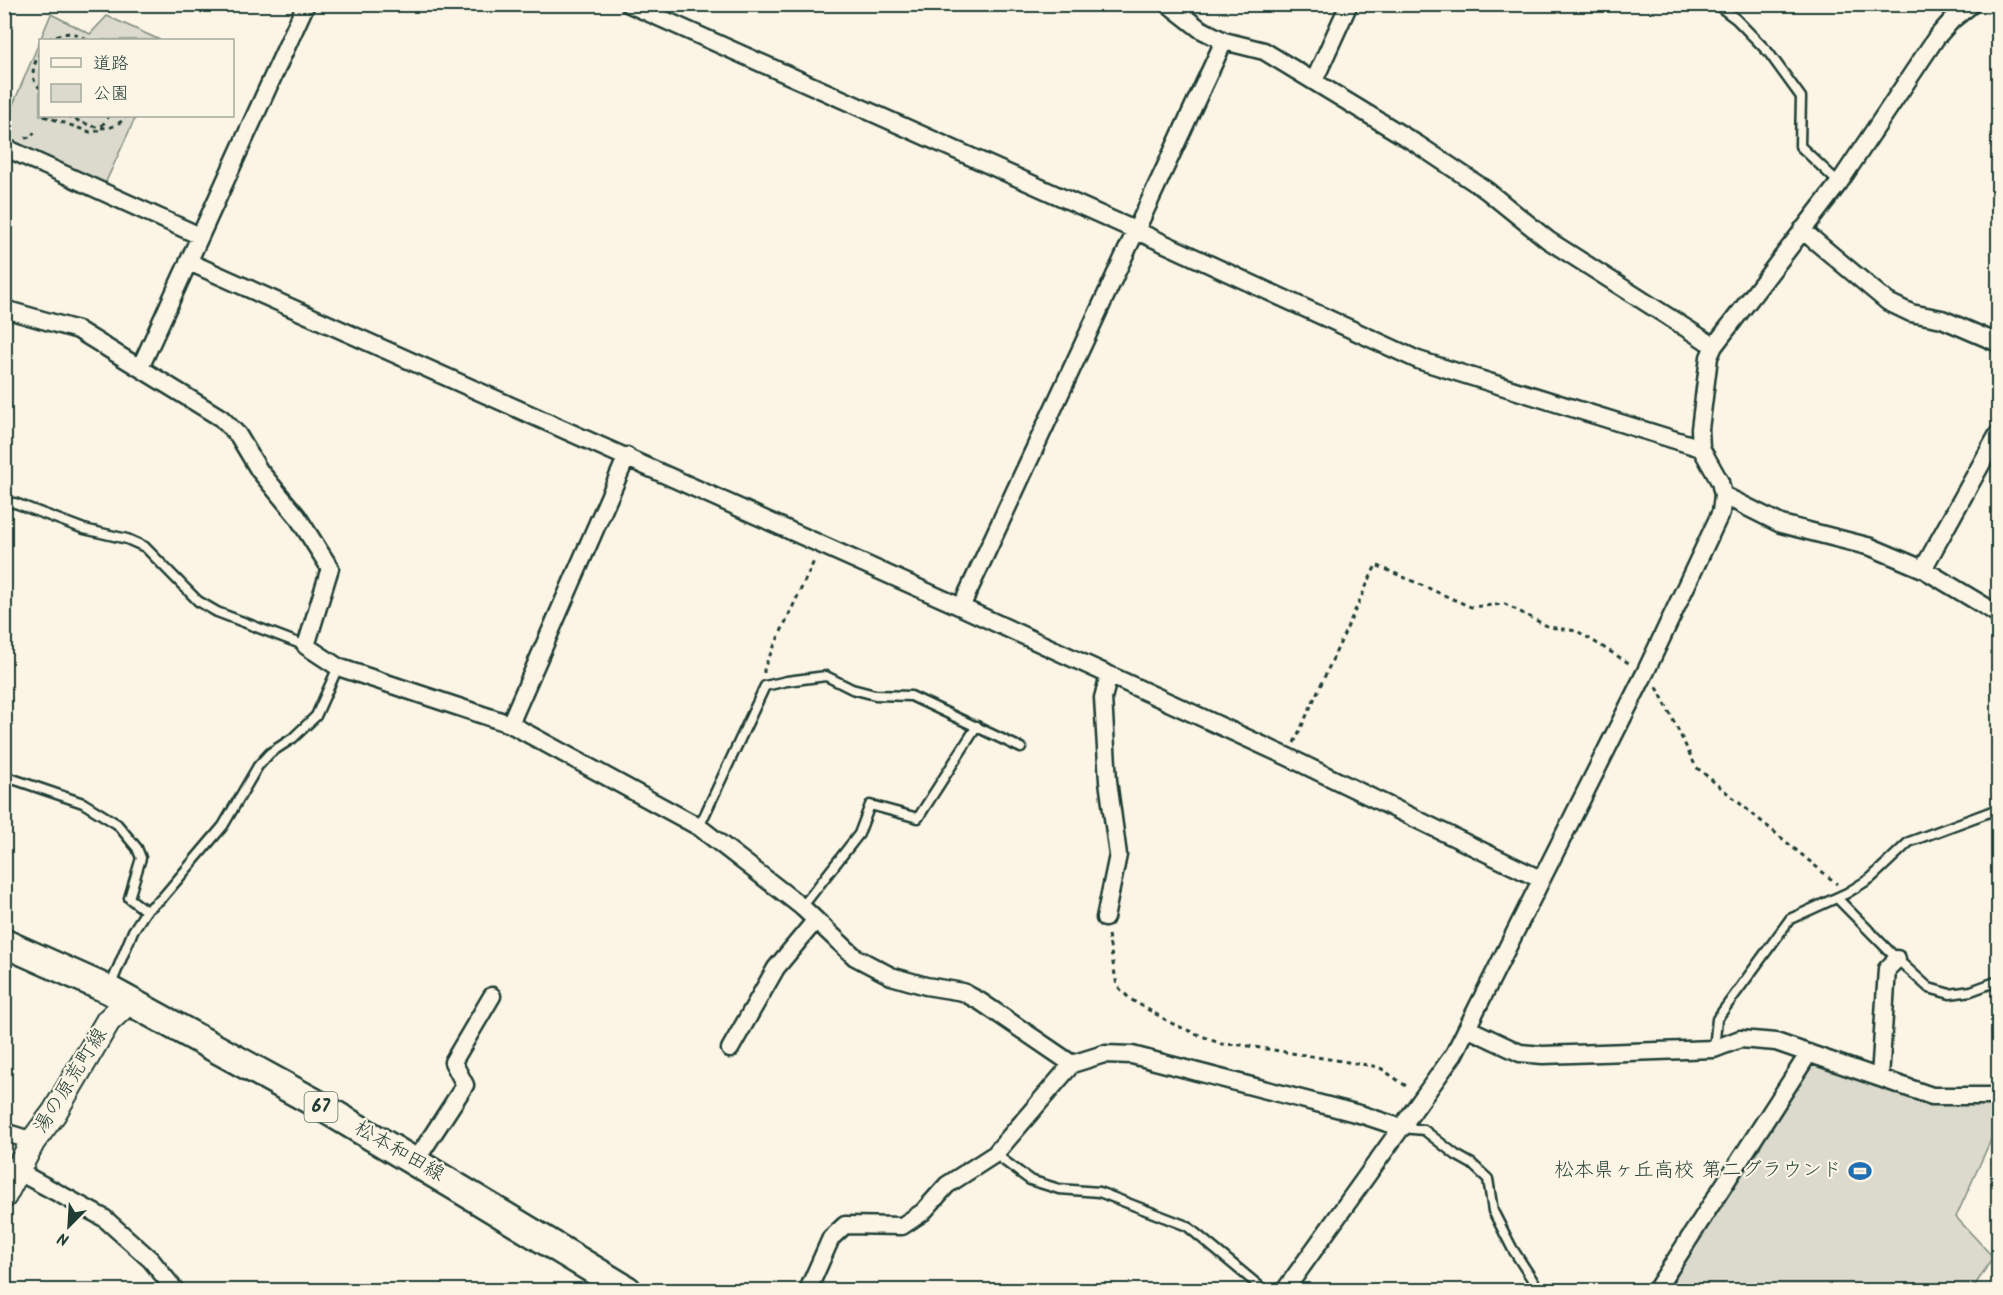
<svg xmlns="http://www.w3.org/2000/svg" width="2003" height="1295" font-family="Kalam,'Klee One',sans-serif">
<rect width="100%" height="100%" fill="#fcf5e5"/>
<filter id="ink" filterUnits="userSpaceOnUse"><feTurbulence type="fractalNoise" baseFrequency=".0167" numOctaves="2"/><feDisplacementMap in="SourceGraphic" scale="12" xChannelSelector="R" yChannelSelector="G"/><feConvolveMatrix kernelMatrix="1 2 1 2 8 2 1 2 1" color-interpolation-filters="sRGB"/></filter>
<g filter="url(#ink)">
<path fill="#dcdacc" stroke="#7e8c80" stroke-width="1.5" d="M 51,14 L 90,34 L 107,16 L 160,40 L 40,40 L 40,116 L 136,116 L 104,186 L 5,142 L 5,124 Z
M 1809,1063 L 1914,1099 L 1942,1102 L 1998,1103 L 1998,1124 L 1956,1217 L 1993,1257 L 1972,1290 L 1668,1290 Z"/>
<g fill="none" stroke-linecap="round" stroke-linejoin="round">
<g stroke="#1f3d34" stroke-width="13">
<path id="lane" d="M 1716,4 L 1736,19 L 1769,53 L 1801,97 L 1800,146 L 1839,183
M 4,503 L 15,503 L 84,529 L 127,539 L 145,547 L 198,601 L 217,612 L 306,646
M 4,776 L 83,803 L 117,824 L 137,848 L 141,858 L 129,898 L 146,911
M 699,827 L 765,686 L 787,681 L 826,676 L 852,689 L 875,695 L 911,696 L 1021,748
M 1837,898 L 1897,959 L 1929,988 L 1950,994 L 1971,991 L 1998,981
M 802,907 L 859,834 L 870,805 L 918,818 L 977,726
M 110,987 L 133,931 L 146,911 L 162,898 L 223,826 L 258,766 L 270,753 L 293,738 L 316,716 L 338,667
M 1714,1049 L 1717,1019 L 1790,919 L 1847,893 L 1871,878 L 1909,842 L 1995,810 L 1998,806
M 1402,1128 L 1424,1130 L 1456,1155 L 1472,1164 L 1488,1179 L 1493,1211 L 1512,1248 L 1539,1290
M 995,1154 L 1030,1180 L 1059,1189 L 1099,1192 L 1187,1226 L 1264,1290"/>
</g>
<g stroke="#1f3d34" stroke-width="21">
<path id="street" d="M 629,4 L 1137,231 L 1418,360 L 1701,448
M 1168,4 L 1200,29 L 1224,41 L 1264,51 L 1417,144 L 1486,190 L 1548,240 L 1714,346
M 1314,81 L 1349,4
M 4,147 L 200,236
M 1802,230 L 1888,302 L 1911,313 L 1942,319 L 1998,343
M 189,262 L 961,607 L 1288,757 L 1540,879
M 4,309 L 78,330 L 221,418 L 238,435 L 259,470 L 297,516 L 330,568 L 306,646 L 338,667 L 510,724 L 699,827 L 802,907 L 855,957 L 891,976 L 926,986 L 963,992 L 981,1002 L 1072,1064
M 140,368 L 306,4
M 1723,495 L 1781,524 L 1871,547 L 1923,569 L 1998,614
M 1923,569 L 1998,434
M 961,607 L 1224,41
M 510,724 L 627,456
M 1105,918 L 1118,855 L 1108,781 L 1103,698 L 1109,675
M 1467,1028 L 1520,1053 L 1543,1055 L 1714,1049 L 1740,1039 L 1776,1042 L 1932,1096 L 1998,1096
M 730,1049 L 776,968 L 815,921
M 1880,1078 L 1887,969 L 1897,959
M 4,1132 L 33,1141
M 415,1162 L 465,1085 L 453,1062 L 492,996
M 17,1171 L 104,1218 L 151,1260 L 175,1290
M 808,1290 L 831,1238 L 845,1225 L 902,1226 L 923,1212 L 947,1185 L 995,1154 L 1072,1064 L 1104,1054 L 1132,1055 L 1363,1115 L 1402,1128
M 1285,1290 L 1454,1054 L 1645,673 L 1721,512 L 1723,495 L 1720,482 L 1701,448 L 1700,429 L 1709,357 L 1714,346 L 1839,183 L 1936,38 L 1952,20 L 1972,4
M 1656,1290 L 1809,1053"/>
</g>
<g stroke="#1f3d34" stroke-width="28">
<path id="secondary" d="M 4,1196 L 33,1141 L 54,1113 L 108,1021 L 128,1002"/>
</g>
<g stroke="#1f3d34" stroke-width="32">
<path id="primary" d="M 4,943 L 109,990 L 312,1101 L 460,1189 L 627,1290"/>
</g>
<path stroke="#1f3d34" stroke-width="3" stroke-dasharray="4.5 4.5" stroke-linecap="butt" d="M 48,40 C 60,32 75,30 87,40
M 40,52 C 34,64 28,78 40,88
M 44,116 L 90,132 L 98,131 L 109,116
M 67,116 C 87,124 110,138 126,116
M 25,138 L 32,137 L 34,132
M 764,673 L 764,668 L 815,559
M 1657,687 L 1696,767 L 1837,884
M 1294,743 L 1376,565 L 1471,607 L 1505,604 L 1549,627 L 1577,631 L 1632,665
M 1108,935 L 1117,986 L 1130,999 L 1173,1024 L 1221,1044 L 1242,1045 L 1379,1067 L 1409,1088"/>
<use href="#lane" stroke="#fcf5e5" stroke-width="8"/>
<use href="#street" stroke="#fcf5e5" stroke-width="16"/>
<use href="#secondary" stroke="#fcf5e5" stroke-width="24"/>
<use href="#primary" stroke="#fcf5e5" stroke-width="27"/>
</g>
</g>
<defs>
<g id="stadium-bare" transform="scale(1.8)"><path d="M0-5a6.5 5 0 1 0 0 10a6.5 5 0 1 0 0-10ZM-3.5-1.8h7v3.6h-7Z" fill="#1f6fb2" stroke="#fcf5e5" stroke-width="2.5" paint-order="stroke"/></g>
</defs>
<g fill-rule="evenodd">
<use href="#stadium-bare" x="1860" y="1171"/>
</g>
<g text-anchor="middle" dominant-baseline="central" stroke-width="4.5" stroke-linejoin="round" paint-order="stroke">
<rect fill="#fcf5e5" stroke="#617469" stroke-width="1.5" x="304.5" y="1092" width="33" height="30" rx="4.5"/>
<g font-size="18" font-weight="bold" fill="#1f3d34">
<text x="321" y="1107">67</text>
</g>
<g font-size="20" fill="#1f3d34" stroke="#fcf5e5">
<text transform="translate(71 1081) rotate(-58)">湯の原荒町線</text>
<text transform="translate(399 1152) rotate(30)">松本和田線</text>
</g>
<g font-size="20" fill="#1f3d34" stroke="#fcf5e5" text-anchor="end">
<text x="1842" y="1171">松本県ヶ丘高校 第二グラウンド</text>
</g>
</g>
<rect width="2003" height="1295" fill="none" stroke="#fcf5e5" stroke-width="24"/>
<rect x="12" y="12" width="1979" height="1271" fill="none" stroke="#1f3d34" stroke-width="2" filter="url(#ink)"/>
<rect x="39" y="39" width="195" height="78" fill="#fcf5e5" stroke="#a4ab9e" stroke-width="1.5"/>
<rect x="51" y="58" width="30" height="9" fill="#fcf5e5" stroke="#a4ab9e" stroke-width="1.5"/>
<text x="93" y="69" font-size="18" fill="#1f3d34">道路</text>
<rect x="51" y="84" width="30" height="18" fill="#dcdacc" stroke="#a4ab9e" stroke-width="1.5"/>
<text x="93" y="99" font-size="18" fill="#1f3d34">公園</text>
<g transform="translate(69 1226) rotate(204)" stroke="#fcf5e5" stroke-width="4.5" paint-order="stroke">
<path d="M0-4.5L10 22L0 15L-10 22Z" fill="#1f3d34"/>
<text y="-9" font-size="16" font-weight="bold" text-anchor="middle" fill="#1f3d34">N</text>
</g>
</svg>
